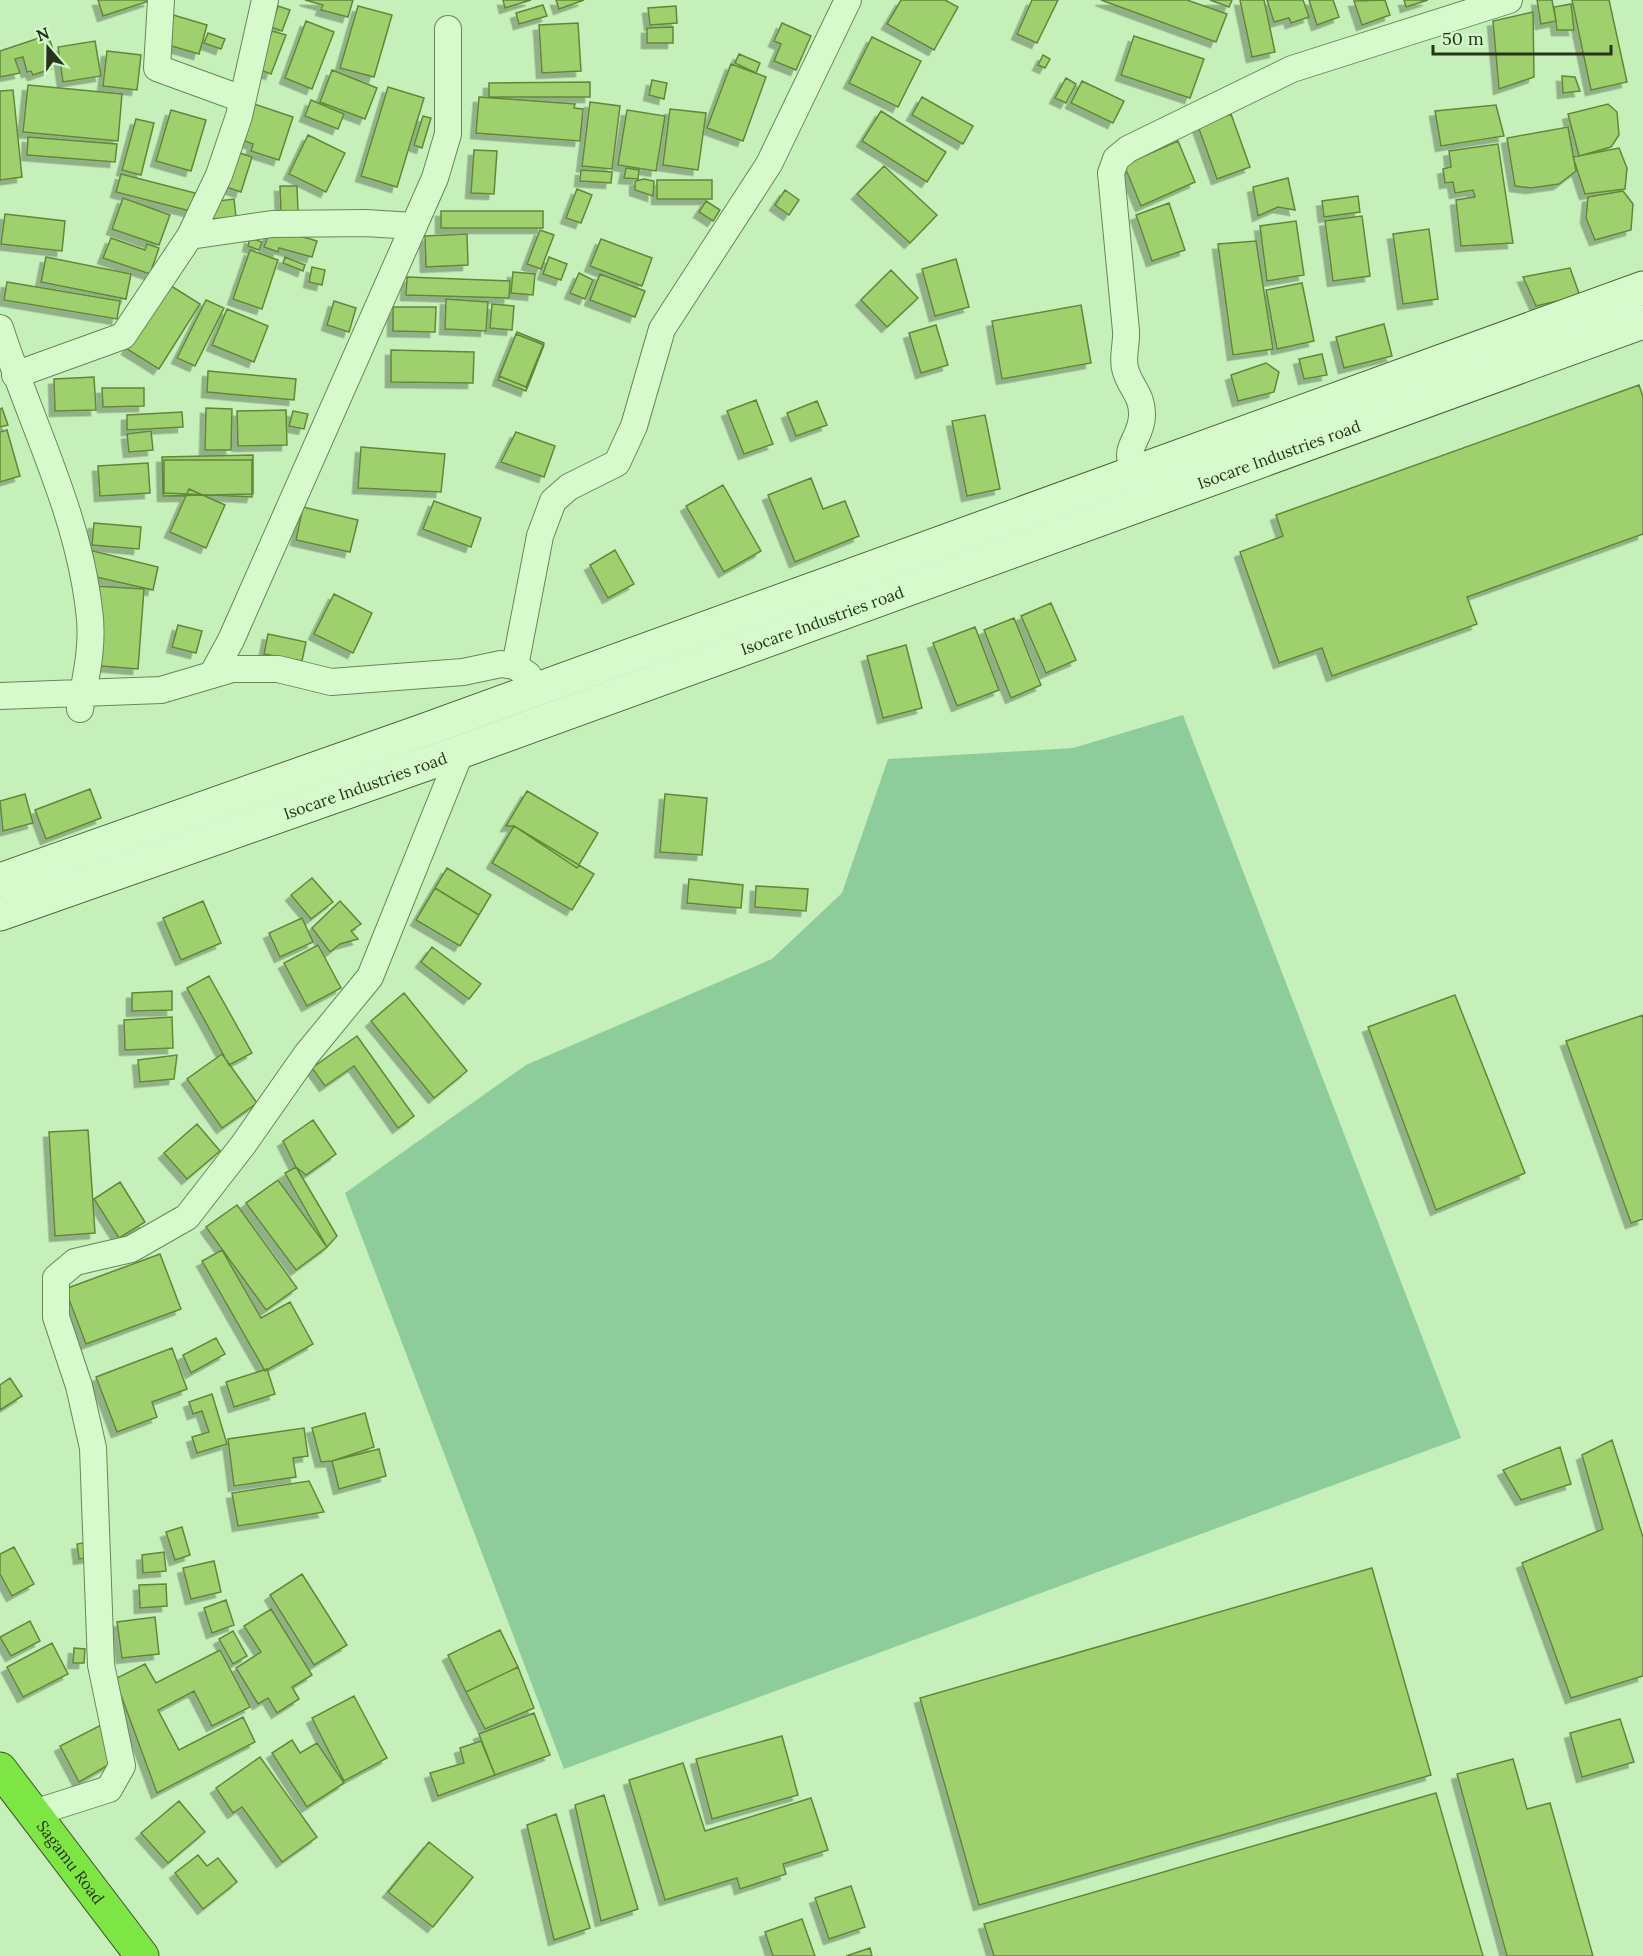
<svg xmlns="http://www.w3.org/2000/svg" width="1643" height="1956" font-family="Lora,serif">
<defs>
<filter id="shadow"><feDropShadow dx="-5.5" dy="5.5" stdDeviation="0" flood-color="#0004"/></filter>
</defs>
<rect width="100%" height="100%" fill="#c6f0ba"/>
<path fill="#8ecd9b" d="M 1183,715 L 1461,1438 L 564,1769 L 345,1193 L 526,1065 L 772,959 L 842,893 L 888,759 L 1073,748 Z"/>
<path fill="#9fd06e" stroke="#628739" stroke-width="1.5" filter="url(#shadow)" d="M 98,0 L 149,0 L 149,1 L 103,16 Z
M 305,0 L 353,0 L 348,17 L 321,10 L 323,5 Z
M 503,0 L 531,0 L 505,8 Z
M 556,0 L 584,0 L 559,9 Z
M 901,0 L 945,0 L 958,7 L 934,50 L 887,24 Z
M 1032,0 L 1058,0 L 1037,43 L 1017,34 Z
M 1101,0 L 1187,0 L 1227,14 L 1216,42 Z
M 1210,0 L 1232,0 L 1229,7 Z
M 1240,0 L 1264,0 L 1275,52 L 1252,57 Z
M 1267,0 L 1303,0 L 1309,17 L 1291,23 L 1289,18 L 1274,22 Z
M 1309,0 L 1333,0 L 1339,17 L 1317,25 Z
M 1385,0 L 1390,15 L 1362,25 L 1354,1 Z
M 1404,0 L 1428,0 L 1406,7 Z
M 1537,0 L 1552,0 L 1556,21 L 1541,24 Z
M 1572,0 L 1609,0 L 1627,82 L 1591,90 Z
M 1571,4 L 1574,30 L 1557,30 L 1554,7 Z
M 543,5 L 547,16 L 519,24 L 516,13 Z
M 278,6 L 290,10 L 282,31 L 271,27 Z
M 358,6 L 392,15 L 374,77 L 340,68 Z
M 676,6 L 677,23 L 650,25 L 648,8 Z
M 1533,12 L 1534,77 L 1499,89 L 1493,21 Z
M 170,14 L 207,25 L 199,54 L 161,43 Z
M 306,21 L 334,32 L 312,89 L 285,78 Z
M 578,23 L 581,71 L 542,73 L 539,25 Z
M 782,23 L 811,36 L 796,70 L 774,61 L 781,44 L 774,41 Z
M 673,27 L 673,43 L 647,43 L 647,28 Z
M 272,31 L 286,35 L 271,74 L 258,69 Z
M 208,33 L 225,39 L 221,49 L 204,43 Z
M 48,35 L 57,61 L 49,63 L 51,69 L 33,75 L 31,71 L 27,72 L 23,57 L 15,59 L 20,73 L 0,77 L 0,51 Z
M 1134,36 L 1204,59 L 1190,98 L 1121,75 Z
M 872,37 L 921,61 L 898,107 L 849,83 Z
M 95,41 L 101,76 L 63,82 L 58,47 Z
M 107,51 L 141,55 L 137,90 L 103,86 Z
M 739,54 L 760,63 L 756,73 L 735,63 Z
M 1043,55 L 1050,59 L 1045,68 L 1038,65 Z
M 731,64 L 766,77 L 743,141 L 707,128 Z
M 332,70 L 377,88 L 365,119 L 320,102 Z
M 1562,76 L 1575,77 L 1580,91 L 1563,93 Z
M 1066,78 L 1076,84 L 1066,103 L 1055,98 Z
M 652,80 L 667,83 L 664,99 L 649,95 Z
M 1082,81 L 1124,101 L 1113,123 L 1071,103 Z
M 590,82 L 590,97 L 489,97 L 489,83 Z
M 28,85 L 122,94 L 118,141 L 23,132 Z
M 388,87 L 424,98 L 397,187 L 361,176 Z
M 13,90 L 22,177 L 0,180 L 0,91 Z
M 479,97 L 575,104 L 574,108 L 583,109 L 580,141 L 476,133 Z
M 922,97 L 973,126 L 963,144 L 912,115 Z
M 311,100 L 344,114 L 338,129 L 305,116 Z
M 590,102 L 620,106 L 612,169 L 582,166 Z
M 254,104 L 293,117 L 279,160 L 251,151 L 253,144 L 242,140 Z
M 1608,104 L 1617,112 L 1619,135 L 1611,147 L 1579,156 L 1568,114 Z
M 1496,105 L 1504,136 L 1441,146 L 1435,111 Z
M 670,109 L 706,113 L 698,170 L 663,165 Z
M 171,110 L 206,120 L 191,171 L 156,161 Z
M 627,110 L 665,116 L 656,171 L 618,165 Z
M 881,111 L 946,152 L 927,182 L 862,141 Z
M 1231,114 L 1250,167 L 1217,179 L 1198,126 Z
M 423,116 L 431,118 L 422,148 L 414,145 Z
M 136,119 L 154,123 L 141,175 L 122,170 Z
M 1568,127 L 1576,171 L 1559,184 L 1531,188 L 1515,186 L 1507,138 Z
M 308,135 L 345,153 L 326,192 L 289,174 Z
M 28,137 L 117,144 L 115,162 L 27,155 Z
M 1178,141 L 1195,182 L 1141,206 L 1124,165 Z
M 1498,144 L 1513,243 L 1461,246 L 1456,200 L 1475,197 L 1473,190 L 1455,193 L 1453,182 L 1445,183 L 1443,169 L 1451,167 L 1449,151 Z
M 1619,148 L 1627,168 L 1625,189 L 1585,194 L 1573,157 Z
M 474,150 L 497,151 L 494,194 L 471,193 Z
M 234,151 L 252,157 L 241,192 L 223,186 Z
M 884,166 L 937,215 L 910,243 L 857,194 Z
M 626,168 L 639,170 L 638,179 L 624,178 Z
M 581,170 L 612,172 L 611,183 L 580,181 Z
M 121,174 L 195,193 L 190,211 L 116,192 Z
M 1288,178 L 1295,210 L 1278,207 L 1258,216 L 1253,187 Z
M 644,179 L 654,181 L 653,196 L 635,190 L 635,181 Z
M 657,180 L 712,180 L 712,199 L 657,199 Z
M 280,186 L 297,186 L 298,211 L 281,212 Z
M 577,189 L 592,195 L 581,223 L 566,218 Z
M 785,190 L 799,200 L 789,215 L 775,205 Z
M 1623,191 L 1633,204 L 1631,230 L 1595,240 L 1586,218 L 1588,197 Z
M 1358,196 L 1360,212 L 1324,217 L 1322,201 Z
M 123,198 L 170,215 L 159,245 L 112,229 Z
M 234,199 L 236,217 L 213,219 L 211,202 Z
M 706,201 L 720,210 L 713,221 L 699,212 Z
M 1169,203 L 1185,250 L 1152,261 L 1136,215 Z
M 441,211 L 543,211 L 543,228 L 441,228 Z
M 5,214 L 65,221 L 62,251 L 1,244 Z
M 1362,216 L 1370,276 L 1333,281 L 1325,221 Z
M 1296,221 L 1304,275 L 1267,281 L 1260,226 Z
M 276,229 L 317,241 L 312,257 L 279,248 L 278,252 L 264,247 L 269,234 Z
M 1429,229 L 1438,299 L 1403,304 L 1393,234 Z
M 540,230 L 554,235 L 541,269 L 527,264 Z
M 467,234 L 468,265 L 426,267 L 425,236 Z
M 111,238 L 145,250 L 147,244 L 159,248 L 150,274 L 103,258 Z
M 250,238 L 262,242 L 259,250 L 248,246 Z
M 601,239 L 652,258 L 642,286 L 590,266 Z
M 1256,241 L 1273,349 L 1233,355 L 1218,244 Z
M 250,250 L 278,260 L 262,309 L 233,299 Z
M 46,257 L 131,274 L 126,299 L 41,282 Z
M 285,257 L 305,265 L 303,271 L 283,263 Z
M 549,257 L 567,264 L 561,280 L 543,274 Z
M 956,259 L 969,307 L 935,316 L 922,269 Z
M 312,267 L 325,270 L 322,285 L 309,282 Z
M 1570,268 L 1580,296 L 1536,306 L 1523,277 Z
M 891,270 L 918,298 L 887,327 L 861,300 Z
M 513,272 L 535,274 L 533,295 L 511,293 Z
M 579,273 L 593,280 L 585,299 L 570,293 Z
M 600,274 L 645,291 L 635,317 L 590,300 Z
M 407,277 L 510,281 L 509,298 L 406,295 Z
M 7,282 L 120,301 L 117,319 L 4,300 Z
M 1302,283 L 1314,341 L 1277,349 L 1266,290 Z
M 168,284 L 200,304 L 159,369 L 127,349 Z
M 446,299 L 488,302 L 486,331 L 445,329 Z
M 206,300 L 224,308 L 195,366 L 177,358 Z
M 334,301 L 356,308 L 349,332 L 327,325 Z
M 492,304 L 514,306 L 512,330 L 490,328 Z
M 1081,305 L 1091,363 L 1002,379 L 992,321 Z
M 393,307 L 436,307 L 435,332 L 393,331 Z
M 227,309 L 268,326 L 254,362 L 212,345 Z
M 1384,324 L 1392,356 L 1344,368 L 1336,337 Z
M 936,325 L 948,365 L 921,373 L 909,333 Z
M 517,332 L 544,343 L 526,387 L 499,376 Z
M 516,334 L 544,345 L 526,391 L 498,380 Z
M 391,350 L 474,352 L 473,383 L 391,382 Z
M 1322,354 L 1327,375 L 1304,379 L 1299,359 Z
M 1266,363 L 1279,372 L 1274,392 L 1238,401 L 1231,375 Z
M 208,371 L 296,379 L 294,400 L 207,392 Z
M 94,377 L 96,410 L 55,411 L 54,379 Z
M 1639,385 L 1643,397 L 1643,534 L 1467,597 L 1477,624 L 1332,676 L 1322,648 L 1279,663 L 1240,552 L 1283,536 L 1276,515 Z
M 102,388 L 144,388 L 144,406 L 103,407 Z
M 756,400 L 773,444 L 744,454 L 727,411 Z
M 817,401 L 827,425 L 796,436 L 787,413 Z
M 2,408 L 8,425 L 0,427 L 0,409 Z
M 206,408 L 232,409 L 231,450 L 205,450 Z
M 286,410 L 287,445 L 238,446 L 237,411 Z
M 293,411 L 308,414 L 304,429 L 289,426 Z
M 182,412 L 183,427 L 127,430 L 127,415 Z
M 985,415 L 1000,489 L 967,496 L 952,421 Z
M 7,430 L 20,476 L 0,482 L 0,432 Z
M 151,431 L 153,450 L 129,452 L 127,434 Z
M 516,432 L 555,446 L 544,477 L 501,462 Z
M 361,447 L 445,454 L 441,492 L 358,488 Z
M 253,455 L 253,494 L 163,496 L 162,457 Z
M 164,460 L 252,460 L 252,497 L 164,493 Z
M 148,463 L 150,493 L 100,496 L 98,466 Z
M 811,478 L 823,509 L 845,501 L 859,536 L 795,562 L 768,495 Z
M 723,485 L 761,551 L 724,572 L 686,506 Z
M 189,489 L 225,505 L 206,548 L 170,532 Z
M 434,501 L 481,518 L 471,547 L 423,529 Z
M 303,507 L 358,520 L 350,552 L 296,540 Z
M 94,523 L 141,527 L 139,549 L 92,545 Z
M 89,550 L 158,567 L 153,590 L 83,574 Z
M 615,550 L 634,584 L 608,598 L 590,565 Z
M 95,586 L 144,589 L 138,669 L 89,665 Z
M 334,594 L 372,613 L 353,653 L 314,634 Z
M 1051,603 L 1076,660 L 1046,673 L 1021,616 Z
M 1014,618 L 1041,685 L 1011,698 L 984,630 Z
M 178,625 L 202,631 L 196,653 L 172,647 Z
M 975,627 L 999,690 L 957,706 L 933,643 Z
M 268,634 L 306,642 L 302,661 L 264,654 Z
M 906,645 L 922,708 L 883,718 L 867,656 Z
M 90,789 L 101,818 L 46,839 L 35,810 Z
M 527,791 L 598,833 L 577,868 L 514,826 L 506,826 Z
M 25,794 L 33,823 L 3,831 L 0,801 Z
M 665,794 L 707,798 L 702,855 L 660,852 Z
M 514,826 L 594,874 L 572,910 L 492,863 Z
M 447,868 L 491,895 L 479,915 L 435,888 Z
M 312,878 L 333,902 L 311,919 L 291,895 Z
M 689,879 L 743,885 L 741,908 L 687,903 Z
M 756,886 L 808,889 L 806,911 L 755,907 Z
M 435,888 L 479,915 L 460,946 L 416,920 Z
M 203,901 L 221,943 L 181,960 L 163,918 Z
M 340,901 L 361,924 L 351,931 L 358,939 L 340,944 L 330,952 L 312,928 Z
M 302,918 L 313,942 L 280,957 L 269,933 Z
M 318,945 L 341,988 L 307,1006 L 284,963 Z
M 432,947 L 481,984 L 469,999 L 421,962 Z
M 209,976 L 252,1053 L 229,1065 L 187,988 Z
M 172,991 L 172,1010 L 132,1011 L 132,993 Z
M 404,993 L 467,1071 L 434,1098 L 371,1021 Z
M 1455,995 L 1525,1173 L 1436,1210 L 1368,1027 Z
M 1643,1015 L 1643,1219 L 1631,1223 L 1566,1041 Z
M 172,1017 L 173,1048 L 125,1050 L 124,1020 Z
M 357,1036 L 414,1116 L 398,1128 L 354,1066 L 325,1086 L 312,1068 Z
M 222,1054 L 257,1103 L 222,1128 L 187,1079 Z
M 177,1055 L 174,1079 L 140,1082 L 138,1060 Z
M 313,1120 L 336,1154 L 306,1175 L 296,1167 L 283,1141 Z
M 197,1124 L 220,1151 L 187,1179 L 164,1153 Z
M 88,1130 L 95,1233 L 55,1236 L 49,1132 Z
M 296,1167 L 337,1236 L 327,1247 L 285,1173 Z
M 278,1180 L 327,1247 L 296,1270 L 246,1203 Z
M 120,1182 L 145,1222 L 119,1238 L 94,1199 Z
M 237,1205 L 297,1288 L 266,1310 L 206,1227 Z
M 222,1250 L 261,1318 L 290,1302 L 313,1344 L 265,1371 L 202,1261 Z
M 160,1254 L 181,1309 L 86,1344 L 65,1289 Z
M 216,1338 L 225,1354 L 191,1373 L 183,1355 Z
M 172,1348 L 187,1389 L 152,1402 L 157,1417 L 117,1432 L 96,1377 Z
M 267,1369 L 275,1394 L 234,1407 L 226,1382 Z
M 10,1378 L 22,1396 L 0,1410 L 0,1385 Z
M 212,1394 L 227,1444 L 197,1453 L 192,1437 L 209,1432 L 202,1411 L 193,1414 L 189,1402 Z
M 365,1413 L 374,1447 L 332,1461 L 321,1462 L 312,1428 Z
M 304,1428 L 308,1456 L 293,1458 L 296,1477 L 234,1486 L 228,1439 Z
M 1612,1440 L 1643,1537 L 1643,1676 L 1571,1698 L 1522,1563 L 1603,1529 L 1582,1455 Z
M 1560,1447 L 1571,1484 L 1521,1500 L 1503,1470 Z
M 379,1449 L 386,1476 L 339,1489 L 332,1461 Z
M 309,1481 L 324,1512 L 238,1526 L 232,1493 Z
M 182,1527 L 190,1555 L 175,1560 L 166,1532 Z
M 88,1542 L 91,1557 L 79,1559 L 77,1544 Z
M 14,1547 L 34,1584 L 12,1596 L 0,1574 L 0,1554 Z
M 164,1552 L 166,1571 L 143,1573 L 142,1555 Z
M 214,1561 L 221,1592 L 191,1599 L 183,1568 Z
M 1372,1568 L 1431,1775 L 979,1905 L 920,1698 Z
M 302,1574 L 347,1645 L 314,1665 L 270,1595 Z
M 166,1584 L 167,1606 L 140,1608 L 139,1585 Z
M 226,1600 L 234,1625 L 212,1633 L 204,1608 Z
M 271,1609 L 312,1675 L 292,1687 L 299,1699 L 277,1713 L 268,1698 L 258,1704 L 236,1668 L 261,1652 L 244,1626 Z
M 155,1617 L 159,1654 L 122,1658 L 117,1622 Z
M 30,1621 L 40,1641 L 11,1656 L 0,1637 Z
M 500,1630 L 518,1667 L 466,1692 L 448,1655 Z
M 233,1631 L 247,1656 L 233,1664 L 219,1639 Z
M 52,1643 L 68,1674 L 23,1697 L 7,1667 Z
M 74,1648 L 85,1649 L 84,1663 L 73,1663 Z
M 220,1650 L 250,1707 L 212,1726 L 194,1691 L 158,1710 L 179,1750 L 243,1717 L 255,1742 L 157,1793 L 115,1679 L 145,1664 L 156,1683 Z
M 518,1667 L 534,1708 L 485,1729 L 466,1692 Z
M 354,1696 L 387,1758 L 344,1781 L 312,1718 Z
M 534,1713 L 550,1755 L 495,1775 L 479,1734 Z
M 1620,1719 L 1634,1762 L 1582,1777 L 1570,1733 Z
M 105,1723 L 115,1761 L 79,1782 L 60,1746 Z
M 782,1736 L 798,1795 L 712,1819 L 696,1759 Z
M 292,1740 L 300,1753 L 317,1743 L 344,1783 L 307,1807 L 272,1753 Z
M 481,1741 L 495,1775 L 438,1796 L 430,1773 L 464,1763 L 460,1748 Z
M 260,1757 L 317,1837 L 282,1862 L 242,1807 L 233,1813 L 216,1788 Z
M 1513,1759 L 1527,1809 L 1550,1803 L 1593,1956 L 1507,1956 L 1457,1774 Z
M 683,1763 L 705,1831 L 811,1798 L 828,1850 L 783,1864 L 786,1874 L 740,1889 L 737,1878 L 665,1900 L 629,1780 Z
M 1436,1793 L 1483,1956 L 994,1956 L 984,1924 Z
M 604,1795 L 638,1909 L 601,1921 L 575,1805 Z
M 179,1801 L 205,1832 L 168,1863 L 141,1833 Z
M 556,1814 L 590,1928 L 554,1940 L 527,1825 Z
M 429,1842 L 473,1877 L 433,1927 L 388,1892 Z
M 198,1855 L 207,1866 L 218,1858 L 237,1882 L 203,1909 L 175,1873 Z
M 851,1886 L 865,1927 L 829,1939 L 815,1898 Z
M 802,1919 L 815,1956 L 773,1956 L 765,1932 Z
M 870,1948 L 872,1956 L 846,1956 Z"/>
<g fill="none" stroke-linecap="round" stroke-linejoin="round">
<g stroke="#688754" stroke-width="28">
<path id="street" d="M 161,0 L 157,68 L 242,99
M 190,236 L 272,224 L 365,223 L 414,226
M 0,328 C 30,421 78,512 89,610 C 94,644 86,676 80,709
M 15,375 L 123,336 L 190,236 L 219,175 L 239,116 L 265,0
M 1136,471 C 1120,448 1141,441 1142,416 C 1143,394 1129,387 1125,368 C 1122,356 1127,344 1126,331 L 1111,173 L 1116,159 L 1128,149 L 1292,69 L 1509,0
M 515,666 L 540,536 L 553,501 L 569,487 L 617,463 L 634,426 L 662,329 L 769,164 L 848,0
M 212,675 L 231,640 L 435,178 L 448,134 L 448,29
M 0,696 L 161,690 L 232,669 L 278,669 L 331,682 L 463,672 L 501,664 L 515,666 L 528,675
M 34,1813 L 109,1789 L 122,1766 L 101,1665 L 93,1448 L 79,1386 L 56,1317 L 56,1278 L 75,1262 L 131,1249 L 187,1217 L 243,1145 L 306,1055 L 370,977 L 461,751"/>
</g>
<g stroke="#4c6837" stroke-width="35">
<g id="secondary">
<path d="M 0,880 L 422,731 L 1643,288"/>
<path id="s1" d="M 0,914 L 435,761 L 1643,322"/>
</g>
</g>
<g stroke="#3c5429" stroke-width="35">
<g id="highway">
<path id="s2" d="M 0,1769 L 142,1956"/>
</g>
</g>
<use href="#street" stroke="#d7facd" stroke-width="26"/>
<use href="#secondary" stroke="#d7facd" stroke-width="33"/>
<use href="#highway" stroke="#7ee644" stroke-width="33"/>
</g>
<g text-anchor="middle" dominant-baseline="central" stroke-width="4.5" stroke-linejoin="round" paint-order="stroke">
<g font-size="16" fill="#26351a" stroke="#d3f7ca">
<text stroke="none"><textPath href="#s1" startOffset="1359">Isocare Industries road</textPath></text>
<text stroke="none"><textPath href="#s1" startOffset="873">Isocare Industries road</textPath></text>
<text stroke="none"><textPath href="#s1" startOffset="387">Isocare Industries road</textPath></text>
<text stroke="none"><textPath href="#s2" startOffset="117">Sagamu Road</textPath></text>
</g>
</g>
<g transform="translate(48 48) rotate(340)" stroke="#d3f7ca" stroke-width="4.5" paint-order="stroke">
<path d="M0-4.5L10 22L0 15L-10 22Z" fill="#26351a"/>
<text y="-9" font-size="16" font-weight="bold" text-anchor="middle" fill="#26351a">N</text>
</g>
<path d="M1433 45v9h178v-9" fill="none" stroke="#26351a" stroke-width="3"/>
<text x="1442" y="45" font-size="18" fill="#26351a" stroke="#d3f7ca" stroke-width="4.5" paint-order="stroke">50 m</text>
</svg>
